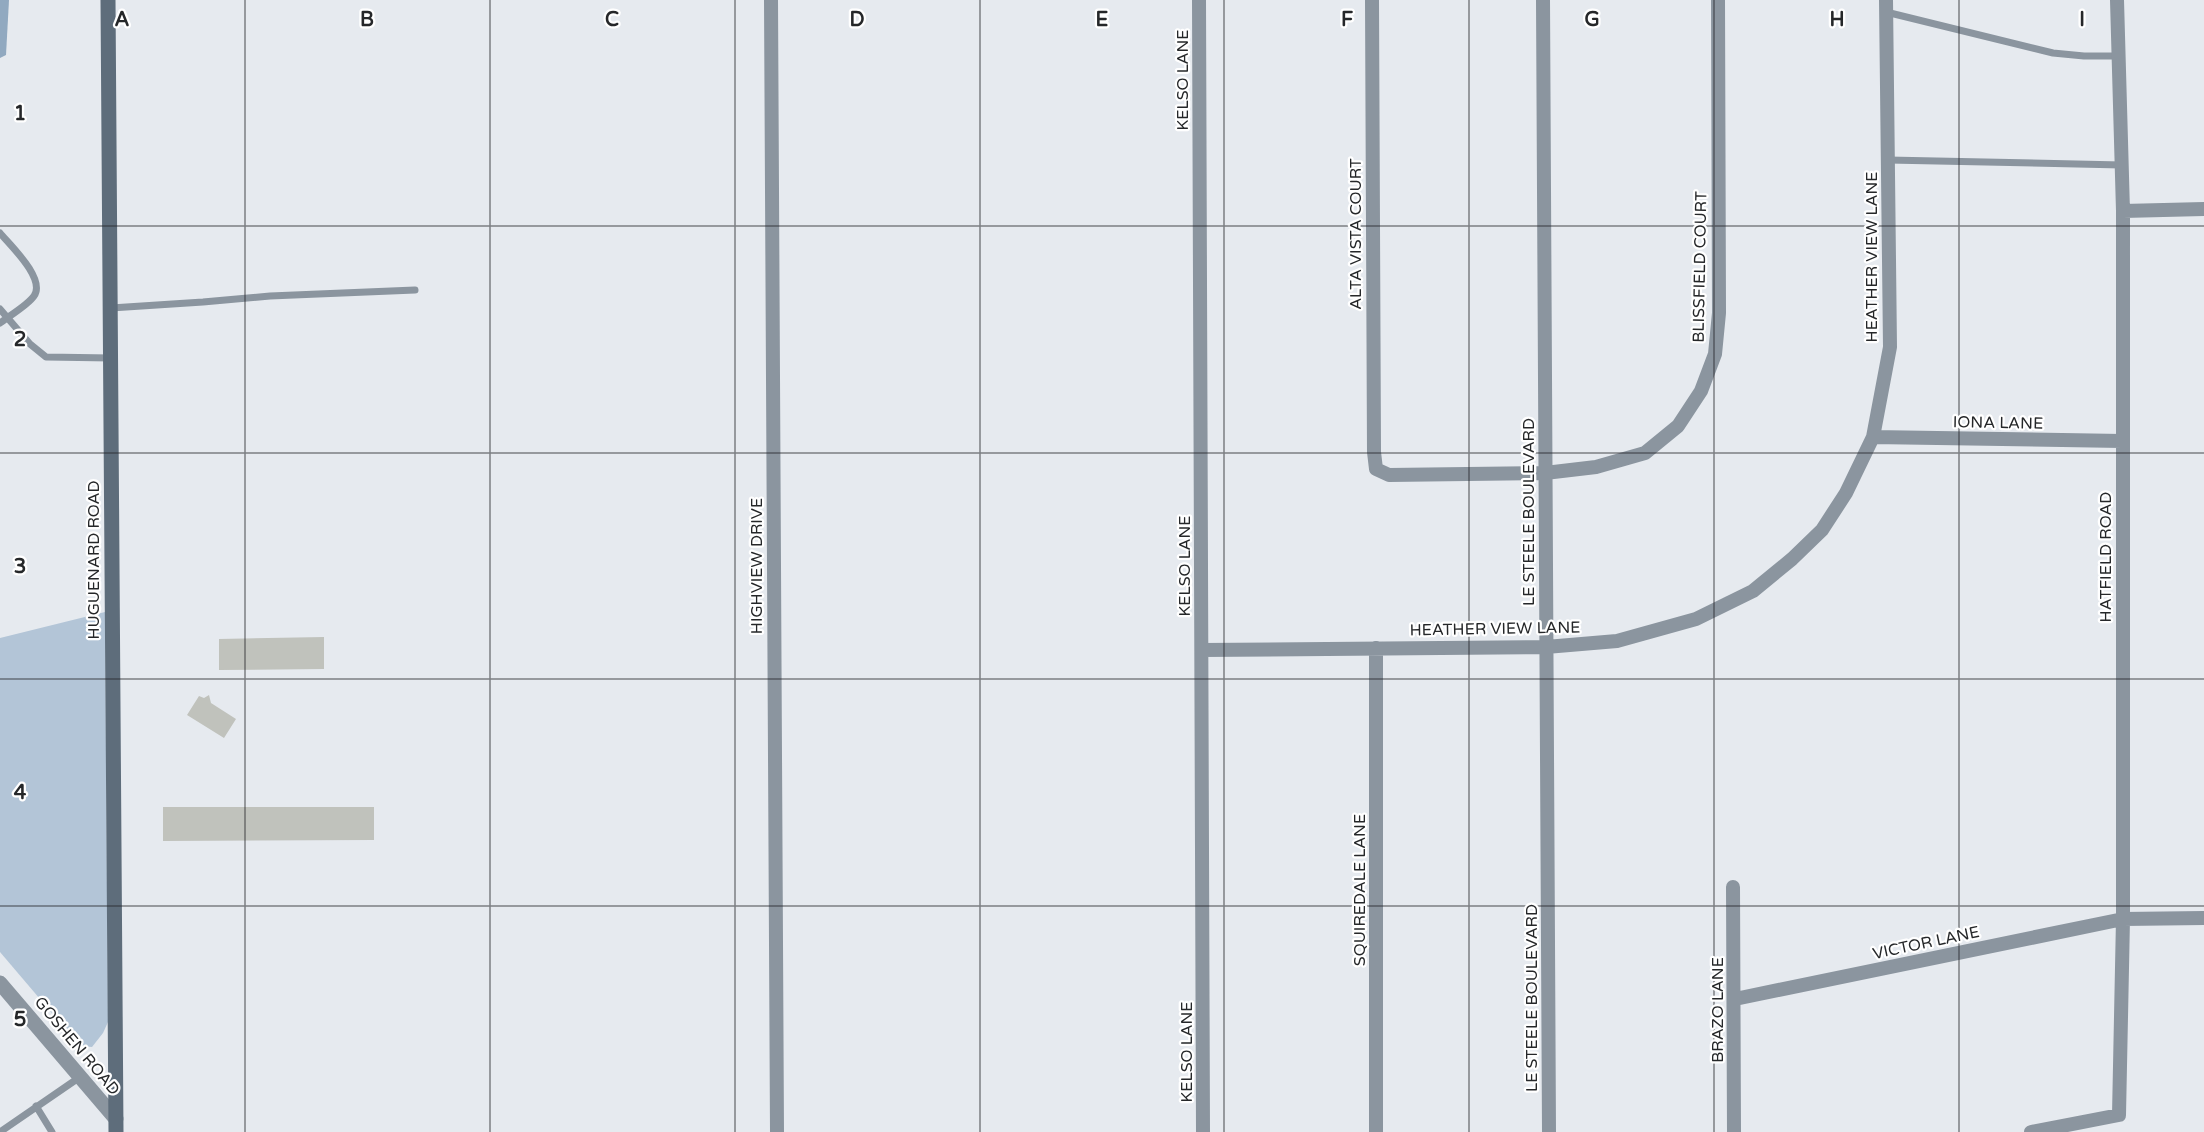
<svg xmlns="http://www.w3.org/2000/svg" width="2204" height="1132" font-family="'Varela Round',sans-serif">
<rect width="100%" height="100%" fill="#e6eaef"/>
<path fill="#b3c5d7" d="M 105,612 L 108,1022 L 103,1033 L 92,1047 L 80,1046 L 0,952 L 0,638 Z"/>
<path fill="#91a9c0" d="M 0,0 L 9,0 L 6,55 L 0,58 Z"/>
<path fill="#c0c2bc" d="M 324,637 L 324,669 L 219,670 L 219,639 Z
M 209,695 L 211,703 L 236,719 L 224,738 L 187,715 L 199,696 L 204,698 Z
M 163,807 L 374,807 L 374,840 L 163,841 Z"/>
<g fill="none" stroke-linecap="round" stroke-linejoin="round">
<path stroke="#8b959f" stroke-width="7" d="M 1886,12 L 2053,53 L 2084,56 L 2119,56
M 1888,160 L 2122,165
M 0,233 C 11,246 46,279 34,296 C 28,305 9,316 0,323
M 111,308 L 203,302 L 270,296 L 415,290
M 0,309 L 30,344 L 46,357 L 111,358
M 36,1106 L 52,1132
M 0,1132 L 80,1077"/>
<path stroke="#8b959f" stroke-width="14" d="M 771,0 L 777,1132
M 1199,0 L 1203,1132
M 1372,0 L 1374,452 L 1376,469 L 1389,475 L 1545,473 L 1596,467 L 1645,453 L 1678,426 L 1701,391 L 1715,354 L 1719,313 L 1718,0
M 1543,0 L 1549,1132
M 2123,211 L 2204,209
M 1873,437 L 2122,441
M 1376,648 L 1376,1132
M 1202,650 L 1546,647 L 1617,641 L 1696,619 L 1753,591 L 1792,559 L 1822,530 L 1846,493 L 1873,437 L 1890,347 L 1886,0
M 1733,887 L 1734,1132
M 1735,999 L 2123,919 L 2204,918
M 2031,1132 L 2119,1115 L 2123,919 L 2123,211 L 2117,0"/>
<path stroke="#8b959f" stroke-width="15" d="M 0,983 L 116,1119"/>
<path stroke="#5e6d7b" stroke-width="15" d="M 108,0 L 116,1132"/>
</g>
<path fill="none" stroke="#252729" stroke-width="1.5" stroke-opacity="0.55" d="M 245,0 L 245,1132M 490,0 L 490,1132M 735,0 L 735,1132M 980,0 L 980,1132M 1224,0 L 1224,1132M 1469,0 L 1469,1132M 1714,0 L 1714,1132M 1959,0 L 1959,1132M 0,226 L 2204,226M 0,453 L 2204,453M 0,679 L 2204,679M 0,906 L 2204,906"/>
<g text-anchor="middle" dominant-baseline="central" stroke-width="4.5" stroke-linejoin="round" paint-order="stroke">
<g font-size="16" fill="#252729" stroke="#fff">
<text transform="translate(1183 80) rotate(-90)">KELSO LANE</text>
<text transform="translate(1356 234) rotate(-90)">ALTA VISTA COURT</text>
<text transform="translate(1872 257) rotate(-90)">HEATHER VIEW LANE</text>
<text transform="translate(1700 267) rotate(-89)">BLISSFIELD COURT</text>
<text transform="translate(1998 423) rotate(1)">IONA LANE</text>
<text transform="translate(1529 512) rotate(-90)">LE STEELE BOULEVARD</text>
<text transform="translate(2106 557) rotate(-90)">HATFIELD ROAD</text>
<text transform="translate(94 560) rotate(-90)">HUGUENARD ROAD</text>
<text transform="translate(757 566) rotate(-90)">HIGHVIEW DRIVE</text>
<text transform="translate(1185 566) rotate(-90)">KELSO LANE</text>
<text transform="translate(1495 629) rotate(-1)">HEATHER VIEW LANE</text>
<text transform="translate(1360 890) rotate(-90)">SQUIREDALE LANE</text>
<text transform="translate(1926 943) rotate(-12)">VICTOR LANE</text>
<text transform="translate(1532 998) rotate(-90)">LE STEELE BOULEVARD</text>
<text transform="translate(1718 1010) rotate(-90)">BRAZO LANE</text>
<text transform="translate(77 1046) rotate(50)">GOSHEN ROAD</text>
<text transform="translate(1187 1052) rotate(-90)">KELSO LANE</text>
</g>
</g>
<g font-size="20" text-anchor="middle" font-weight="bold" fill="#252729" stroke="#fff" stroke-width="4.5" stroke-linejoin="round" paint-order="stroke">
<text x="122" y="26">A</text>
<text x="367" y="26">B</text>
<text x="612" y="26">C</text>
<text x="857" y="26">D</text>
<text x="1102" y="26">E</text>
<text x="1347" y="26">F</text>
<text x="1592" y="26">G</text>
<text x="1837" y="26">H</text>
<text x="2082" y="26">I</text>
<text x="20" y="120">1</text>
<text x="20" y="346">2</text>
<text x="20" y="573">3</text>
<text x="20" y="799">4</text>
<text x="20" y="1026">5</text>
</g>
</svg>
